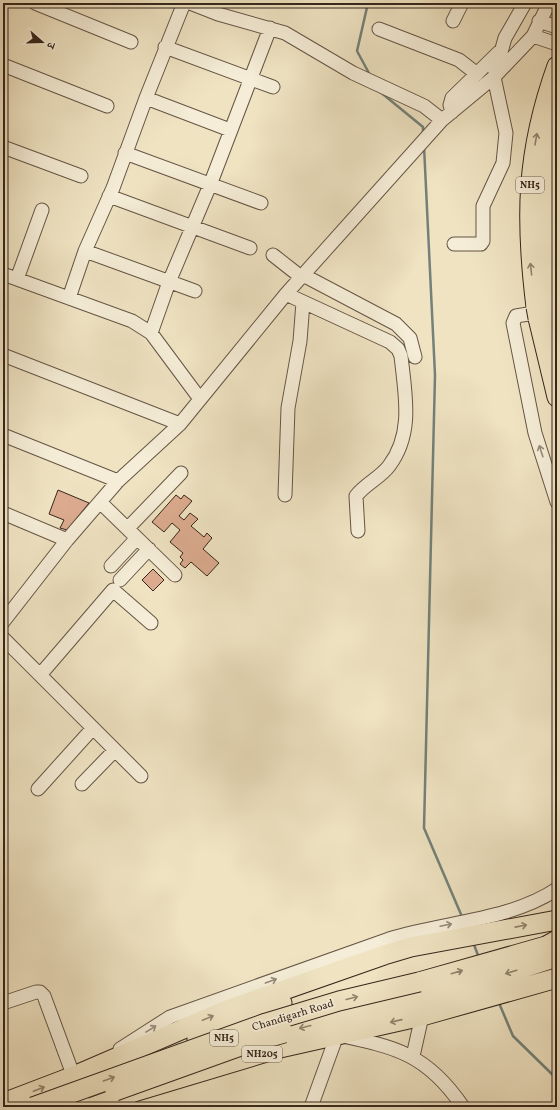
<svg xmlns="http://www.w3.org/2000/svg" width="560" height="1110" font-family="Vollkorn,'Noto Serif Devanagari',serif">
<rect width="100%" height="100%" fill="#efe3c2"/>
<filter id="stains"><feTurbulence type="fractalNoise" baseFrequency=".005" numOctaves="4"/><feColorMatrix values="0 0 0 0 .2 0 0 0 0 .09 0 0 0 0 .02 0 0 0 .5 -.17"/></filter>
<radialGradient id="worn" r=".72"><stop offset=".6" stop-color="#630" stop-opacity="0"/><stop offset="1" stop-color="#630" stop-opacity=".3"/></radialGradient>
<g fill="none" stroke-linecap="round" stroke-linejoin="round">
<path stroke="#73817a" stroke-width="2.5" d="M 368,3 L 357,51 L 370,75
M 379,91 L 423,127 L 423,133
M 424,146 L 435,375 L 424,828 L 463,919
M 473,942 L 479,958
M 499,1003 L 513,1036 L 557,1079"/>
</g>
<path fill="#dcab8f" stroke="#37261b" d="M 58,490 L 89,503 L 67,530 L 60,528 L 64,520 L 49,514 Z
M 176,495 L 181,499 L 184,495 L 192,501 L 179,516 L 184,520 L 190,513 L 198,519 L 191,526 L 204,537 L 207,533 L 212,538 L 203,549 L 219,563 L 207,576 L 191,562 L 185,568 L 180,564 L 183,560 L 180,557 L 183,553 L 170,542 L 180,530 L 172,523 L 164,532 L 152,522 Z
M 153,569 L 164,580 L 153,591 L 142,580 Z"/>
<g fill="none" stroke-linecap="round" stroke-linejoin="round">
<g stroke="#655545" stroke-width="15">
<path id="minor" d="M 35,3 L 131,42
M 190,3 L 218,14 L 285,33 L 353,73 L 424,106 L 442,120
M 453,21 L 462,3
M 539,21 L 557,27
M 379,29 L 459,60 L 477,74
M 533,36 L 557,44
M 165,47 L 273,87
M 3,65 L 107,106
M 146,98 L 230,130
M 452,112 L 450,105 L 452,98 L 499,52
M 3,147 L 81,176
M 125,153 L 261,203
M 557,172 L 555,233 L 557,273
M 109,196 L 250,248
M 454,244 L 481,244 L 483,241 L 483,206 L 503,163 L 506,133 L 494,77 L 505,38 L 525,3
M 85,251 L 195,291
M 273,255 L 301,277
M 3,274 L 132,321 L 151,333 L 200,399
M 303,275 L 396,324 L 410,338 L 415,357
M 17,279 L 42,210
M 286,294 L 390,342 L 398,349 L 401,356 C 405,394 414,433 389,466 C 380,478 365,484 356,496 L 358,531
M 69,298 L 85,251 L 113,188 L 146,98 L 184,3
M 546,311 L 516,316 L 513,323 L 535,433 L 557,502
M 151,333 L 169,282 L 210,185 L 270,28
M 3,355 L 180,424
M 3,435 L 118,481
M 285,495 L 288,408 L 300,341 L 303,302
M 100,502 L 175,575
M 3,513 L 67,540
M 128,528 L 181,473
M 111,566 L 137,538
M 120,580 L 149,549
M 3,622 L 67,540 L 118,481 L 180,424 L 286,294 L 442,120 L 494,77 L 533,36 L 549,3
M 3,638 L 141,776
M 40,675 L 113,590 L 151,623
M 82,784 L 115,750
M 38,789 L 93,728
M 3,1003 L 36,992 L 40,992 L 44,996 L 85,1107
M 120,1049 L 170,1017 L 389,939 C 443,922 509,921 557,889
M 413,1056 L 422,1016
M 311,1107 L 337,1035 C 396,1047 427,1054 463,1107"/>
</g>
<g stroke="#37261b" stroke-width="21">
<path id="highway" d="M 551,306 L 543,226 L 547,153 L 557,108
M 536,307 C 525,218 526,152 557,66
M 553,315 L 557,334
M 538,318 L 557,397
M 419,982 L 518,954 L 546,946 L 557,940
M 284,1033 L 485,980 L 557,957
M 197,1039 L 282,1003
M 3,1103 L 74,1076 L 227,1010 L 384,955 L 411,947 L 557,920
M 93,1107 L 134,1092 L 280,1048 L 422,1016 L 557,978"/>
</g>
<use href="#minor" stroke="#f5edd7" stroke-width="13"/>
<use href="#highway" stroke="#efe3c2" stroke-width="19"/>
<g stroke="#37261b" stroke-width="21" stroke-linecap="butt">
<path id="highway-bridge" d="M 551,306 L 553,315
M 536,307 L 538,318
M 115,1091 L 246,1044 L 284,1033
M 33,1107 L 266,1023 L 339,1001 L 419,982"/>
</g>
<use href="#highway-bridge" stroke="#efe3c2" stroke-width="19"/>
</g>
<defs><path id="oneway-shaft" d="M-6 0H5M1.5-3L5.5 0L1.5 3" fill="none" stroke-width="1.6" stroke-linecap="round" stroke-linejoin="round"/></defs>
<g stroke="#93846e">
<use href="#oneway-shaft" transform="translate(536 139) rotate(-80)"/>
<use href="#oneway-shaft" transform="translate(531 269) rotate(-96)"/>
<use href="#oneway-shaft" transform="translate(521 926) rotate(-11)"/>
<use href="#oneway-shaft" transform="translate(457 972) rotate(-16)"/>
<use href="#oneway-shaft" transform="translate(511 972) rotate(163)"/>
<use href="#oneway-shaft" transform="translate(352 998) rotate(-14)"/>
<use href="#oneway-shaft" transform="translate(208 1018) rotate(-23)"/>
<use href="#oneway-shaft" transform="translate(396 1021) rotate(167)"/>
<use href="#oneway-shaft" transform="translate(305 1027) rotate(166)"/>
<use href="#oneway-shaft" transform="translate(109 1079) rotate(-20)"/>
<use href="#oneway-shaft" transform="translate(39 1089) rotate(-21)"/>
</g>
<g stroke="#968a79">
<use href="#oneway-shaft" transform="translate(541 451) rotate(-108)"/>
<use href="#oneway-shaft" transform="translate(446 925) rotate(-12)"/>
<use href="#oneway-shaft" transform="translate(271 981) rotate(-20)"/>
<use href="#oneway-shaft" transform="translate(151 1029) rotate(-32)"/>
</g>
<g text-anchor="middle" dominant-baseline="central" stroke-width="3.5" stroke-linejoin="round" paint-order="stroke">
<g fill="#f5edd7" stroke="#706253" stroke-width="1">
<rect x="516" y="177" width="28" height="16" rx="3"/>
<rect x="210" y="1030" width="28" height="16" rx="3"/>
<rect x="242" y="1046" width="40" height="16" rx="3"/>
</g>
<g font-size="10" font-weight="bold" fill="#37261b">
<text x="530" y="185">NH5</text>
<text x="224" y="1038">NH5</text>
<text x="262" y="1054">NH205</text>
</g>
<g font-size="11" fill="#37261b" stroke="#f5edd7">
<text transform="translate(293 1016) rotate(-17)">Chandigarh Road</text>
</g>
</g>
<rect width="560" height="1110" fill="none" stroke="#efe3c2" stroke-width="16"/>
<rect x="4" y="4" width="552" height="1102" fill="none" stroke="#37261b" stroke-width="2"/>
<rect x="8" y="8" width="544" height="1094" fill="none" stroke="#37261b"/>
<g transform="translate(42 42) rotate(110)" stroke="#f5edd7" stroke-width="3" paint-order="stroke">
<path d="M0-3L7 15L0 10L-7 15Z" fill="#37261b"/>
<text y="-6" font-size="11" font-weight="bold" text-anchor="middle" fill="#37261b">उ</text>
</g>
<rect width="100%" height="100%" filter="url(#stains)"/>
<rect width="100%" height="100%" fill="url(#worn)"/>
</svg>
